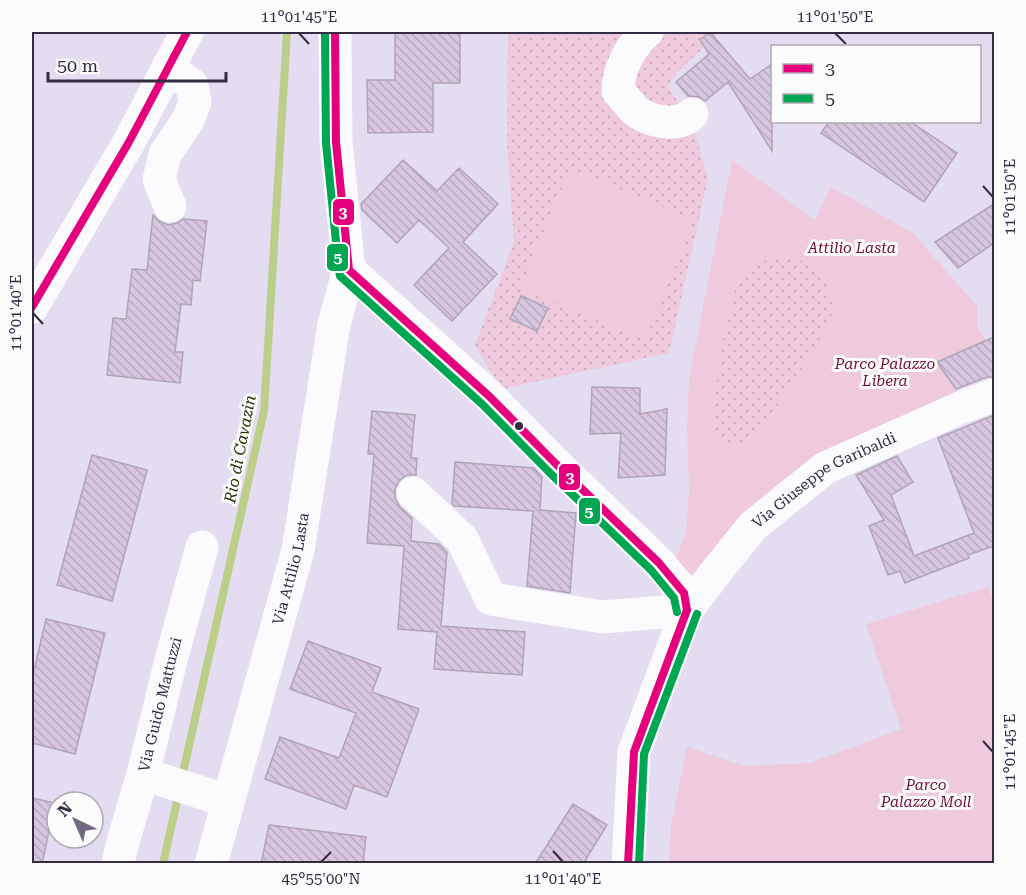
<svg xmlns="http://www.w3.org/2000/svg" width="1026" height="895" font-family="'Roboto Serif',serif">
<defs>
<pattern id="grass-dots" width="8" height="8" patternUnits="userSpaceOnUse" patternTransform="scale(1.5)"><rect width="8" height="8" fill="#eecadc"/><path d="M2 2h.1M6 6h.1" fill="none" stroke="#cdaebe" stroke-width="1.8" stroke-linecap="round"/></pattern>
<pattern id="building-back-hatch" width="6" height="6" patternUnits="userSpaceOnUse" patternTransform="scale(1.5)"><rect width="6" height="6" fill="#d7c6df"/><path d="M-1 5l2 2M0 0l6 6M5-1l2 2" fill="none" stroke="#b9aac1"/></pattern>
</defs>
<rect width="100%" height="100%" fill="#e4dcf1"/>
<path fill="url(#grass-dots)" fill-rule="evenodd" d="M 508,32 L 720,32 L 673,76 L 668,88 L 690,117 L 708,178 L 669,353 L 501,389 L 475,345 L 514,242 L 507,145 ZM 570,168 L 693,221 L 645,340 Z
M 777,257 C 795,257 811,262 822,276 C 831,288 836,306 830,320 C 827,330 819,340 814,349 C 802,369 790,389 776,407 C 767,420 755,431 745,442 C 730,450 717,445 713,429 L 719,353 L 733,296 C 740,274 755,261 777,257 Z"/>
<path fill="#eecadc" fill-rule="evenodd" d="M 732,160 L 815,220 L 831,187 L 913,233 L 977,306 L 977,326 L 986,340 L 937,362 L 963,399 L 874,435 L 721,557 L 686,581 L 679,574 L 676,558 L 686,533 L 689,491 L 687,426 L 689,378 ZM 777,257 C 795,257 811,262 822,276 C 831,288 836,306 830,320 C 827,330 819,340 814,348 C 802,368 790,389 776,407 C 767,420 755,431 745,442 C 730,450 717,445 713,429 L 719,353 L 733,296 C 740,274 755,261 777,257 Z
M 570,168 L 694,220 L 645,340 L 520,289 Z
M 988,587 L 994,603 L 994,863 L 669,863 L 671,826 L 687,747 L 744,766 L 810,763 L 901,729 L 866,624 Z"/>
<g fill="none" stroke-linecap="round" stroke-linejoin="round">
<path stroke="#bcce8a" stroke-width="8" d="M 182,777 L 264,411 L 287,32
M 163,864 L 179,792"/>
</g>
<path fill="url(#building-back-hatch)" stroke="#b0a5b7" stroke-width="1.5" d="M 395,32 L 460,32 L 460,83 L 433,83 L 433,132 L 368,133 L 367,80 L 395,80 Z
M 710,32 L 750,79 L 772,64 L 772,151 L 728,82 L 705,101 L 699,97 L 688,96 L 676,82 L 709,54 L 700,40 Z
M 829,122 L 911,122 L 957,153 L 924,202 L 821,133 Z
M 403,160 L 437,191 L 459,168 L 498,204 L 463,242 L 497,274 L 452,321 L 414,285 L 449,248 L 419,220 L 397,243 L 362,210 L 361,204 Z
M 994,204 L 994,243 L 958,268 L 935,242 Z
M 153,215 L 159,221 L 168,225 L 177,223 L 183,219 L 207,221 L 200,281 L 193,280 L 191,305 L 181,304 L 175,352 L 183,352 L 180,383 L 107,375 L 113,318 L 126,319 L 132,269 L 147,270 Z
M 521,296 L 548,308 L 537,331 L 510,319 Z
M 994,337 L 994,377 L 987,377 L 956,389 L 937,362 Z
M 592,387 L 640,388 L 640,414 L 667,409 L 665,475 L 618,478 L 621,433 L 590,434 Z
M 372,411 L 415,415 L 411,458 L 417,458 L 416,475 L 407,475 L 399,481 L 395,489 L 395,498 L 400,507 L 412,518 L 411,541 L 439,544 L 447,552 L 441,626 L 525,632 L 522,675 L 434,669 L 437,632 L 398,629 L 404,546 L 367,543 L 374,454 L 368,454 Z
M 994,415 L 994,546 L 968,555 L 969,558 L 905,583 L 900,571 L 888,575 L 869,526 L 884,520 L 856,475 L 897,456 L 913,482 L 891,495 L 914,556 L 974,533 L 938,438 Z
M 92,455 L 147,470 L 112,601 L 57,585 Z
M 455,462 L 534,468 L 542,477 L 540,510 L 576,513 L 570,593 L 527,586 L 533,511 L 454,506 L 452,503 Z
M 46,619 L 105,633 L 75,754 L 32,743 L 32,679 Z
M 308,641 L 381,668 L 372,692 L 419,709 L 387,797 L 354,785 L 346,809 L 265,779 L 280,737 L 339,758 L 356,713 L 290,689 Z
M 32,798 L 55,803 L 42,864 L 32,864 Z
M 573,804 L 607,825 L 583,864 L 535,864 Z
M 269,825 L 366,837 L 363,864 L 261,864 Z"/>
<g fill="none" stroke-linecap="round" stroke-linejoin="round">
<g stroke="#fbfafd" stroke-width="33">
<path d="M 647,32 C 631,45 618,69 618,91 C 625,98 633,111 642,115 C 657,123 680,126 692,114"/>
<path d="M 168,67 L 192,85 L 195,102 L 188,120 L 165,154 L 159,180 L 170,206"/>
<path d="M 349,270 L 489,396 L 556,464 L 659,563 L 684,593 L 687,610"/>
<path d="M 413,493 L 462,539 L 491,599 L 603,617 L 687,610"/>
<path d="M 143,774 L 228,801"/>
<path id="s1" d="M 118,864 L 122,845 L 143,774 L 172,656 L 202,547"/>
<path id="s2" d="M 211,864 L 298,550 L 334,324 L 349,270 L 336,142 L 335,32"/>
<path id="s3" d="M 628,864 L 634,752 L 687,610 L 715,573 L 753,526 L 825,468 L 960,408 L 994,395"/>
</g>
<path stroke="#fbfafd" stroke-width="33" d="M 32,307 L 129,142 L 187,32"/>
<g stroke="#fcfcfc" stroke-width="12">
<path id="bus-1" d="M 335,32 L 336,142 L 349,270 L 489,396 L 556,464 L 659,563 L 684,593 L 687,610
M 32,307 L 129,142 L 187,32
M 628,864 L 634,752 L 687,610"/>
</g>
<g stroke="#fcfcfc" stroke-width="12">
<path id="bus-2" d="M 325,32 L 326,143 L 339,271 L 340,276 L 482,404 L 549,472 L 651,570 L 674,598 L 677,612
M 639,864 L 644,754 L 697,614"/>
</g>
<use href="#bus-1" stroke="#e5007d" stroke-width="8"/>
<use href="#bus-2" stroke="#00a651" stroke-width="8"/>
</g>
<path fill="none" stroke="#342a42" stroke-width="2" d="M 299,33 L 309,44M 835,33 L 846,44M 983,186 L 993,197M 33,313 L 43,324M 983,741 L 993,752M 553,851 L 563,862M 321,862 L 331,852"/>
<circle fill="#342a42" stroke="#fcfcfc" stroke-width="2" cx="519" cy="426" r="5"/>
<g text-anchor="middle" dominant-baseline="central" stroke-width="6" stroke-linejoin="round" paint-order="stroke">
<g font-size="15" font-style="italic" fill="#710d37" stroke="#fcfcfc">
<text x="852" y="248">Attilio Lasta</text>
<text x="885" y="364">Parco Palazzo<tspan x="885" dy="17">Libera</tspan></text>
<text x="926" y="785">Parco<tspan x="926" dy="17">Palazzo Moll</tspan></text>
</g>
<g font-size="15" fill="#342a42" stroke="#fcfcfc">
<text stroke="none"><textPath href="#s3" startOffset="456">Via Giuseppe Garibaldi</textPath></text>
<text stroke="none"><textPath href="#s2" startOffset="306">Via Attilio Lasta</textPath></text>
<text stroke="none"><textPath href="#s1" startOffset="165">Via Guido Mattuzzi</textPath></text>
</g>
<g font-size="16" font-style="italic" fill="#253003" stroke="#fcfcfc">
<text transform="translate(240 449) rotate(-79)">Rio di Cavazin</text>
</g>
</g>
<g stroke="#fcfcfc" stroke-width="2">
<rect x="332" y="198" width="23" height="28" rx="6" fill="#e5007d"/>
<rect x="326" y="243" width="23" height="29" rx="6" fill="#00a651"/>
<rect x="558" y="463" width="23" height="28" rx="6" fill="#e5007d"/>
<rect x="578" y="497" width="23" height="28" rx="6" fill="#00a651"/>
</g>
<g font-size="16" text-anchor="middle" font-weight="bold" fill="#fff">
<text x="343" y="218">3</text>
<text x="338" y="263">5</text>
<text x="570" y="483">3</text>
<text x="589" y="517">5</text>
</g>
<rect width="1026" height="895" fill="none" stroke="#fcfcfc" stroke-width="66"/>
<rect x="771" y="45" width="210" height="78" fill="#fcfcfc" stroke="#aca8b2" stroke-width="1.5"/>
<rect x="783" y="64" width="30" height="9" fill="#e5007d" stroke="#aca8b2" stroke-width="1.5"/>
<text x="825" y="75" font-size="18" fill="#342a42">3</text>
<rect x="783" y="94" width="30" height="9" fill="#00a651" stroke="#aca8b2" stroke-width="1.5"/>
<text x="825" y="105" font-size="18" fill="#342a42">5</text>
<g transform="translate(75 820) rotate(316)"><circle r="28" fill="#fcfcfc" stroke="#aca8b2" stroke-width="1.5"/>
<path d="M0-4.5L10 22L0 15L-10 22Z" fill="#72687f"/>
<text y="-9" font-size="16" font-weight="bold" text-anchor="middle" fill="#342a42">N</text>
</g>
<path d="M48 72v9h178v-9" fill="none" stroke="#342a42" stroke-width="3"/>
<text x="57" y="72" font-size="18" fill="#342a42" stroke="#fcfcfc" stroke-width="4.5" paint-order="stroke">50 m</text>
<rect x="33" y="33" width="960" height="829" fill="none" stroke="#342a42" stroke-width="2"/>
<g font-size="15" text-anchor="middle" fill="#342a42">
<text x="299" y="22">11°01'45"E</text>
<text x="835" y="22">11°01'50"E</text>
<text transform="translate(1010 197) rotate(-90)" y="5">11°01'50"E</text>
<text transform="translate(16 313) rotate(-90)" y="5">11°01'40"E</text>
<text transform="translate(1010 752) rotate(-90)" y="5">11°01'45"E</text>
<text x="321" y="884">45°55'00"N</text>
<text x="563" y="884">11°01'40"E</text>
</g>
</svg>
